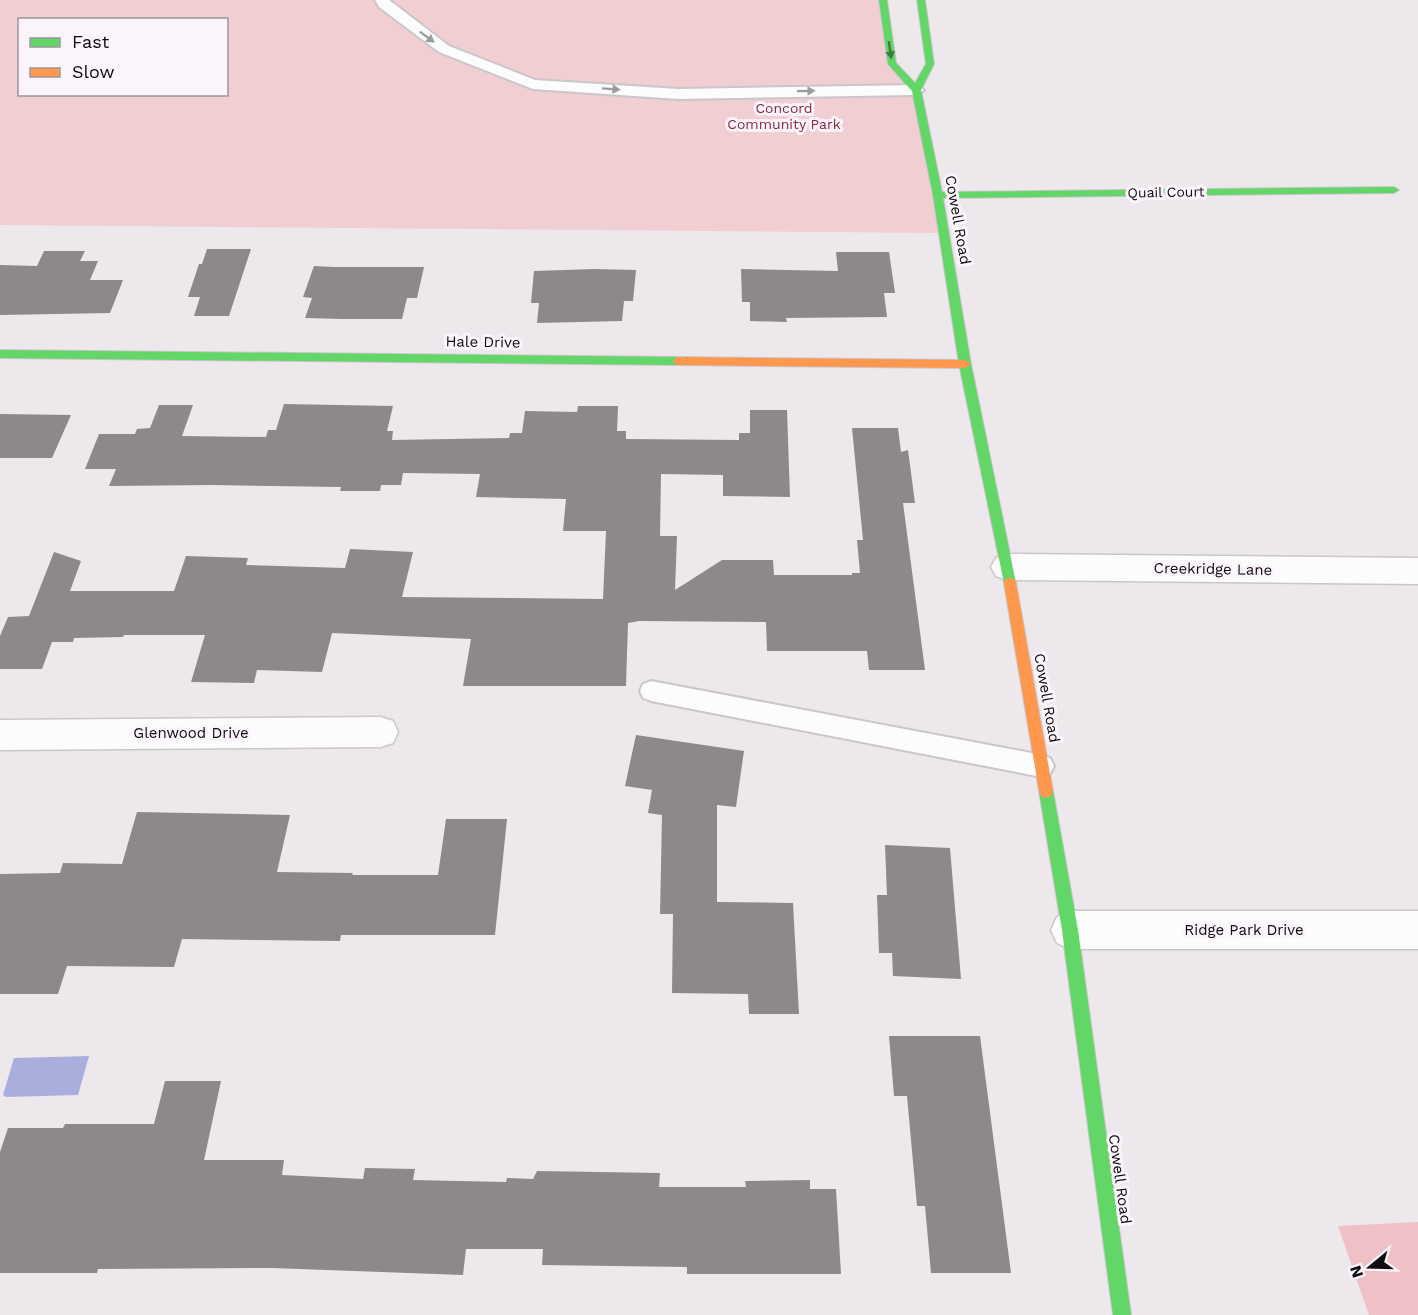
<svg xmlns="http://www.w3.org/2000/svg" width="1418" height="1315" font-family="'Work Sans',sans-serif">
<rect width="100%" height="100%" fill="#ede8ec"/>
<path fill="#f0ced2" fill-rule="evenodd" d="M 0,0 L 883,0 L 892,64 L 916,90 L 944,233 L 0,225 ZM 20,20 L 226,20 L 226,94 L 20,94 Z"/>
<path fill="#efc0c6" d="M 1418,1222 L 1418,1315 L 1369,1315 L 1338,1226 Z"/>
<path fill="#aaaedd" d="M 89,1056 L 78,1095 L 6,1097 L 3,1095 L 14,1058 Z"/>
<path fill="#8c888b" d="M 207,249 L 251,249 L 229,316 L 194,316 L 200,297 L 188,297 L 199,264 L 202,264 Z
M 44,251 L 85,251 L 80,261 L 98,261 L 90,280 L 123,280 L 110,313 L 0,315 L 0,265 L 37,266 Z
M 836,252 L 889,252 L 895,293 L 884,293 L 887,317 L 786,318 L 787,322 L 750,321 L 750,302 L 742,302 L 741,269 L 838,271 Z
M 314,266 L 334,267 L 424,267 L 417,298 L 407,298 L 402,319 L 342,319 L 305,318 L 312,298 L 303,297 Z
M 594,269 L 636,270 L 633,301 L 624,301 L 622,321 L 537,323 L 539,303 L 531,303 L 534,271 Z
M 284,404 L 393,406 L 387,431 L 393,431 L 392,440 L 509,438 L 510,433 L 522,433 L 525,411 L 577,412 L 578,406 L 618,406 L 617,431 L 626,431 L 626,439 L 739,440 L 739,433 L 750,433 L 750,410 L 787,410 L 790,497 L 723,496 L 723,475 L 661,474 L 660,536 L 677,536 L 675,590 L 722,560 L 773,560 L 774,575 L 852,575 L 852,573 L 860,573 L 857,540 L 863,540 L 852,428 L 898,428 L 901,452 L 908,450 L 915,503 L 903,503 L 925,670 L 869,670 L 867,651 L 767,651 L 766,622 L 639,621 L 628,623 L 626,686 L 463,686 L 471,639 L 332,633 L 322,672 L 257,670 L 254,683 L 191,682 L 205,635 L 124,635 L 123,637 L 74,638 L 73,642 L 52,642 L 42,669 L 0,669 L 0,636 L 8,617 L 29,616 L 54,552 L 81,561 L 70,591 L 174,591 L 186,556 L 248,558 L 246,565 L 345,568 L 350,549 L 413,552 L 402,597 L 603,599 L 606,531 L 563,531 L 566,499 L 476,497 L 480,474 L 403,473 L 401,485 L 381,485 L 380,491 L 340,491 L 341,487 L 212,485 L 109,486 L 116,469 L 85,469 L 99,434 L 135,434 L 137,429 L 150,428 L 159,405 L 193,405 L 182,436 L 266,437 L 268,430 L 276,430 Z
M 0,414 L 71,415 L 52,458 L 0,458 Z
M 636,735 L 744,751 L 736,807 L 717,805 L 717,902 L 793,903 L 799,1014 L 749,1014 L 748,994 L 672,993 L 673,914 L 660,914 L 662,815 L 648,813 L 652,790 L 625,786 Z
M 137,812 L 290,815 L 277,872 L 353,873 L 352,875 L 438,875 L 446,819 L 507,819 L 495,935 L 341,935 L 340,941 L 182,939 L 174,967 L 67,966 L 58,994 L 0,994 L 0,874 L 60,873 L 63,863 L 122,864 Z
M 885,845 L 950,848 L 961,979 L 893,976 L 892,953 L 879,953 L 877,895 L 887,895 Z
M 889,1036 L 980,1036 L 1011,1273 L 931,1273 L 925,1206 L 917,1206 L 907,1096 L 894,1096 Z
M 165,1081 L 221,1081 L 204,1160 L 284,1160 L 282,1175 L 363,1179 L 365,1168 L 415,1169 L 413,1180 L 506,1182 L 507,1178 L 533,1179 L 537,1171 L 660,1173 L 659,1187 L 746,1187 L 745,1181 L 810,1180 L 810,1189 L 836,1189 L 841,1274 L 687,1274 L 687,1267 L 542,1265 L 543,1249 L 466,1249 L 463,1275 L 272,1268 L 98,1269 L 97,1273 L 0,1273 L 0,1152 L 8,1128 L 63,1128 L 65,1124 L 154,1124 Z"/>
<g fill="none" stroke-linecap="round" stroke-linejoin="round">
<g stroke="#cac6c9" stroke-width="4">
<path id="lane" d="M 375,0 L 389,0 L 449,46 L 535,80 L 678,89 L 916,85 L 924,90 L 916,95 L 678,99 L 533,89 L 439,52 L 379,7 Z
M 651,681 L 1042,755 L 1050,758 L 1054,766 L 1050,774 L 1042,777 L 651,701 L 643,698 L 640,691 L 643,684 Z"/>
</g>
<g stroke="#cac6c9" stroke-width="3">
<path id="street" d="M 1007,554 L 1418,558 L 1418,584 L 1007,580 L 996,576 L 991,567 L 996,558 Z
M 381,717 L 393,721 L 398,732 L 393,743 L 381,747 L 0,750 L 0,720 Z
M 1070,911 L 1418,911 L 1418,949 L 1070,949 L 1057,943 L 1051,930 L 1057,917 Z"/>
</g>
<g stroke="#cac6c9" stroke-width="2">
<path id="fast" d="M 879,0 L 887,0 L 896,63 L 915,83 L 926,64 L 917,0 L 925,0 L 934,64 L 921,90 L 942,192 L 1394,187 L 1399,190 L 1394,193 L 943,198 L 971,364 L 1016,583 L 1015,587 L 1005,587 L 1004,583 L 959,364 L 933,195 L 912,91 L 888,64 Z
M 0,350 L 678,357 L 684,361 L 678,365 L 0,358 Z
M 1046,784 L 1051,786 L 1053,791 L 1078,930 L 1131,1315 L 1113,1315 L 1062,930 L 1039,791 L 1041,786 Z"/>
</g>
<g stroke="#cac6c9" stroke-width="2">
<path id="slow" d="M 678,357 L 965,360 L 971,364 L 965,368 L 678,365 L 672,361 Z
M 1010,578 L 1015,579 L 1016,583 L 1053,791 L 1051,796 L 1046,798 L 1041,796 L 1039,791 L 1004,583 L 1005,579 Z"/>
</g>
<use href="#lane" fill="#fcfcfc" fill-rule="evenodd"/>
<use href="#street" fill="#fcfcfc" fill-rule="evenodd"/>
<use href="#fast" fill="#63d668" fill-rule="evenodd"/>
<use href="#slow" fill="#ff974d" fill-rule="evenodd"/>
</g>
<defs><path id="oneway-solid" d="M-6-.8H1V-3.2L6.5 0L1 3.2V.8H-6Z" transform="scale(1.5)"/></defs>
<g fill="#9d9c9d">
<use href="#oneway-solid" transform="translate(427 37) rotate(37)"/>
<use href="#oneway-solid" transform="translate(611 89) rotate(4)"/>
<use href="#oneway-solid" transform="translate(806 91) rotate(-1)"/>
</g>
<use fill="#3d7b40" href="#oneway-solid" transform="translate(890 50) rotate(82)"/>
<g text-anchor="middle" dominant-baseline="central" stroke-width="6" stroke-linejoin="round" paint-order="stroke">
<g font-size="14" fill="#862a3a" stroke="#fbf4fb">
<text x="784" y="108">Concord<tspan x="784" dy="16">Community Park</tspan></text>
</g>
<g font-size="14" fill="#0e0c0e" stroke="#fbf4fb">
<text transform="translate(1166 192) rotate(-1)">Quail Court</text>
</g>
<g font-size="15" fill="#0e0c0e" stroke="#fbf4fb">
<text transform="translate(958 220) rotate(80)">Cowell Road</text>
<text transform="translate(483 342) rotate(1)">Hale Drive</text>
<text transform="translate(1213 569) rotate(1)">Creekridge Lane</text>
<text transform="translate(1047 698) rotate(80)">Cowell Road</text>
<text x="191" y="733">Glenwood Drive</text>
<text x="1244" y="930">Ridge Park Drive</text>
<text transform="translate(1120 1179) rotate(82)">Cowell Road</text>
</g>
</g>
<rect x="18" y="18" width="210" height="78" fill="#fbf4fb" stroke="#9c979c" stroke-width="1.5"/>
<rect x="30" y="38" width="30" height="9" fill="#63d668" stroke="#9c979c" stroke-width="1.5"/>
<text x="72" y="48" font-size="18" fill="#0e0c0e">Fast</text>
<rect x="30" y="68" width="30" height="9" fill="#ff974d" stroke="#9c979c" stroke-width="1.5"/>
<text x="72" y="78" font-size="18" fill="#0e0c0e">Slow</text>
<g transform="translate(1370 1267) rotate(251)" stroke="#fbf4fb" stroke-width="4.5" paint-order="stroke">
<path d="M0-4.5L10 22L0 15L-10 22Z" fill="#0e0c0e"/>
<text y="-9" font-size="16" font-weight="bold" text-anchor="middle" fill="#0e0c0e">N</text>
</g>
</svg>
